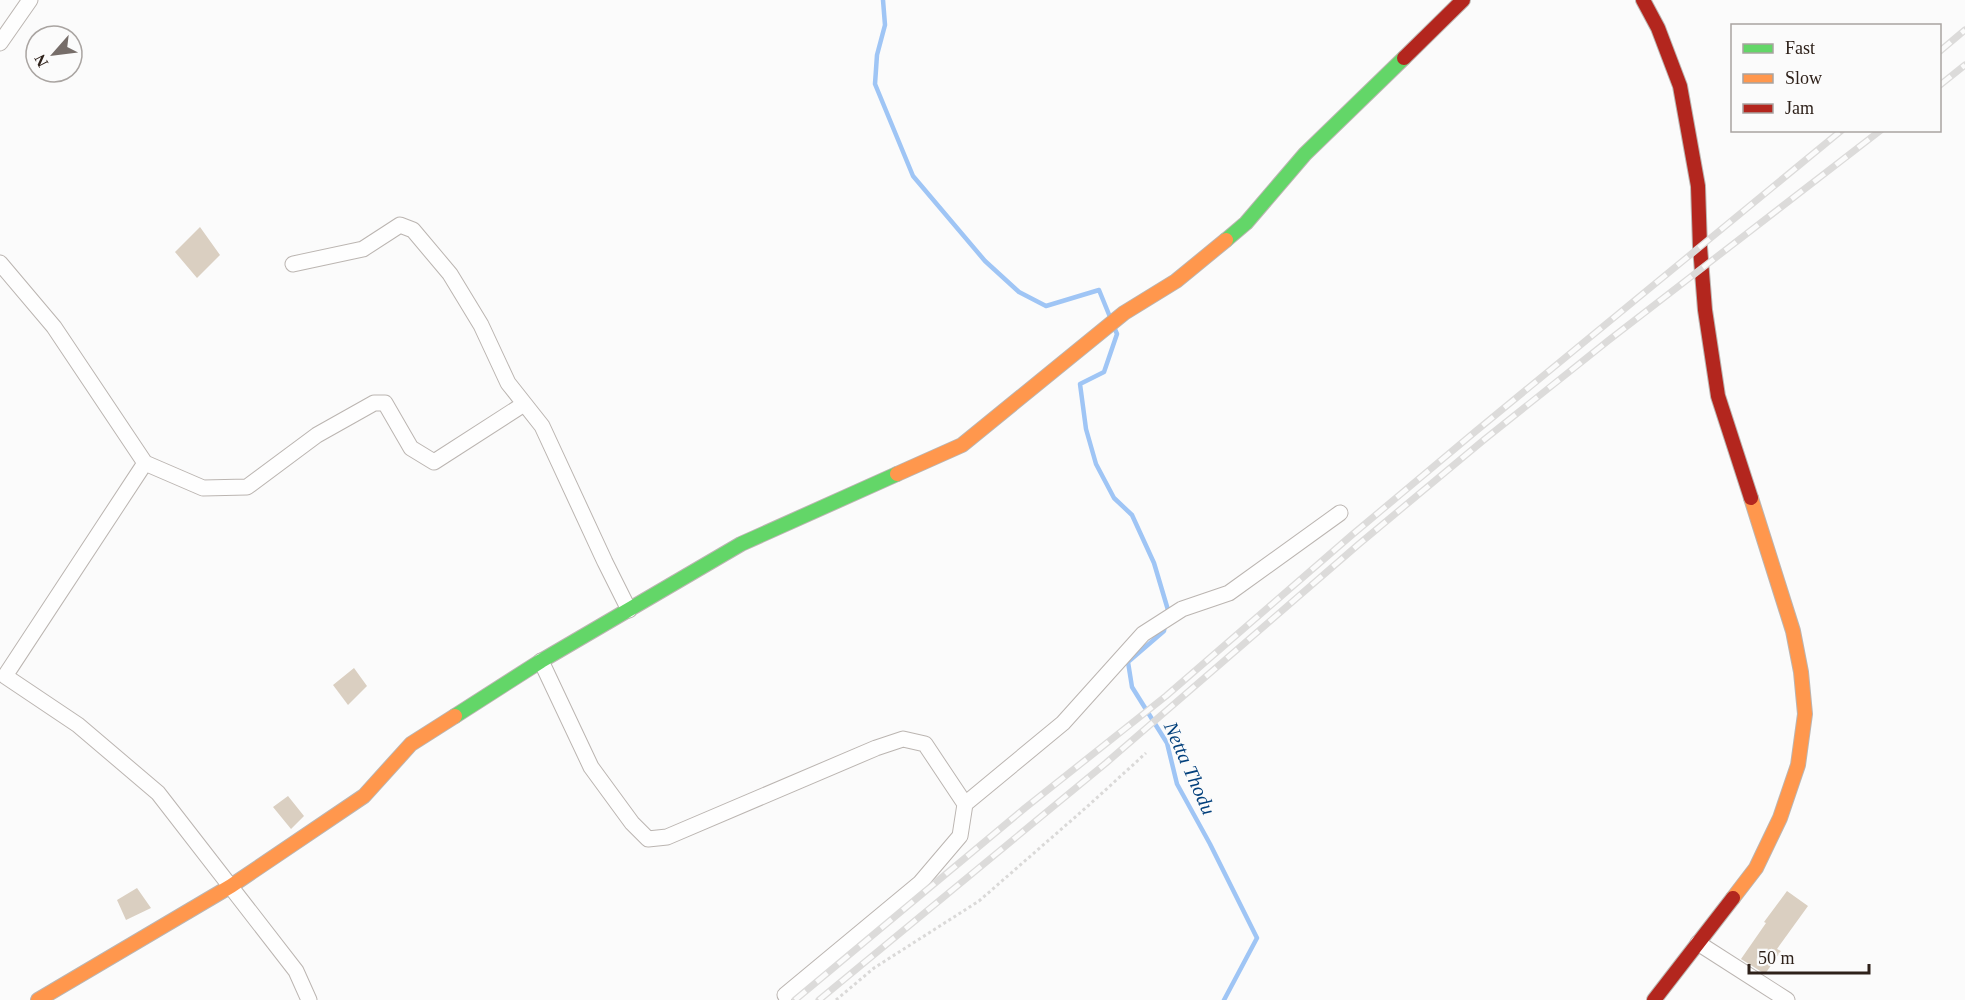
<svg xmlns="http://www.w3.org/2000/svg" width="1965" height="1000" font-family="Georgia,serif">
<rect width="100%" height="100%" fill="#fbfbfb"/>
<g fill="none" stroke-linecap="round" stroke-linejoin="round">
<path stroke="#9fc5f5" stroke-width="4.5" d="M 883,0 L 885,25 L 877,55 L 875,84 L 913,176 L 985,261 L 1019,292 L 1046,306 L 1099,290 L 1110,317
M 1114,327 L 1117,334 L 1104,372 L 1080,384 L 1086,429 L 1096,464 L 1114,498 L 1132,515 L 1154,563 L 1168,610 L 1168,614
M 1165,625 L 1164,631 L 1128,662 L 1132,687 L 1167,743 L 1177,784 L 1210,844 L 1257,938 L 1224,1000"/>
</g>
<path fill="#dacfc1" d="M 200,227 L 220,255 L 197,278 L 175,252 Z
M 354,668 L 367,686 L 348,705 L 333,685 Z
M 288,796 L 304,816 L 291,829 L 273,807 Z
M 137,888 L 151,908 L 126,920 L 117,900 Z
M 1787,891 L 1808,906 L 1777,949 L 1781,951 L 1765,974 L 1741,959 L 1766,923 L 1764,922 Z"/>
<g fill="none" stroke-linecap="round" stroke-linejoin="round">
<g stroke="#bbb5b1" stroke-width="17">
<path id="street" d="M 0,43 L 30,0
M 0,263 L 54,327 L 145,463 L 203,488 L 247,487 L 317,435 L 374,403 L 385,403 L 411,448 L 434,462 L 524,404
M 293,264 L 363,249 L 400,225 L 413,230 L 450,274 L 481,325 L 508,383 L 542,426 L 605,562 L 629,610
M 145,463 L 5,676 L 78,725 L 158,793 L 296,971 L 309,1000
M 541,661 L 591,767 L 632,823 L 648,839 L 667,837 L 876,748 L 903,739 L 925,744 L 965,804
M 1698,943 L 1787,1000
M 785,995 L 920,883 L 960,836 L 965,804 L 1063,723 L 1143,634 L 1182,609 L 1229,593 L 1340,513"/>
</g>
<g stroke="#bbb5b1" stroke-width="16">
<path id="fast" d="M 1226,240 L 1246,223 L 1305,154 L 1404,58
M 455,716 L 541,661 L 741,544 L 897,474"/>
</g>
<g stroke="#bbb5b1" stroke-width="16">
<path id="slow" d="M 897,474 L 962,445 L 1124,313 L 1176,281 L 1226,240
M 1733,898 L 1756,868 L 1780,818 L 1798,765 L 1805,714 L 1801,672 L 1793,631 L 1751,498
M 38,1000 L 231,886 L 364,796 L 411,744 L 455,716"/>
</g>
<g stroke="#bbb5b1" stroke-width="16">
<path id="jam" d="M 1643,0 L 1658,28 L 1680,86 L 1698,186 L 1700,247 L 1705,310 L 1718,396 L 1751,498
M 1404,58 L 1463,0
M 1654,1000 L 1733,898"/>
</g>
<path stroke="#dad9d8" stroke-width="3" stroke-dasharray="3 3" stroke-linecap="butt" d="M 836,1000 L 874,968 L 979,901 L 1089,805 L 1146,753"/>
<use href="#street" stroke="#fefefe" stroke-width="15"/>
<use href="#fast" stroke="#63d668" stroke-width="14"/>
<use href="#slow" stroke="#ff974d" stroke-width="14"/>
<use href="#jam" stroke="#b3261e" stroke-width="14"/>
<g stroke="#dcdbda" stroke-width="7">
<path id="rail" d="M 1940,51 L 1965,30
M 1940,85 L 1965,65
M 795,1000 L 1025,808 L 1166,696 L 1353,534 L 1476,431 L 1842,130
M 819,1000 L 1106,763 L 1359,544 L 1485,439 L 1609,340 L 1881,130"/>
</g>
<use href="#rail" stroke="#fbfbfb" stroke-width="4.5" stroke-dasharray="14" stroke-linecap="butt"/>
</g>
<g text-anchor="middle" dominant-baseline="central" stroke-width="4.5" stroke-linejoin="round" paint-order="stroke">
<g font-size="20" font-style="italic" fill="#03407c" stroke="#fbfbfb">
<text transform="translate(1190 768) rotate(66)">Netta Thodu</text>
</g>
</g>
<rect x="1731" y="24" width="210" height="108" fill="#fbfbfb" stroke="#a9a4a1" stroke-width="1.5"/>
<rect x="1743" y="44" width="30" height="9" fill="#63d668" stroke="#a9a4a1" stroke-width="1.5"/>
<text x="1785" y="54" font-size="18" fill="#2e211a">Fast</text>
<rect x="1743" y="74" width="30" height="9" fill="#ff974d" stroke="#a9a4a1" stroke-width="1.5"/>
<text x="1785" y="84" font-size="18" fill="#2e211a">Slow</text>
<rect x="1743" y="104" width="30" height="9" fill="#b3261e" stroke="#a9a4a1" stroke-width="1.5"/>
<text x="1785" y="114" font-size="18" fill="#2e211a">Jam</text>
<g transform="translate(54 54) rotate(242)"><circle r="28" fill="#fbfbfb" stroke="#a9a4a1" stroke-width="1.5"/>
<path d="M0-4.5L10 22L0 15L-10 22Z" fill="#766d69"/>
<text y="-9" font-size="16" font-weight="bold" text-anchor="middle" fill="#2e211a">N</text>
</g>
<path d="M1749 964v9h120v-9" fill="none" stroke="#2e211a" stroke-width="3"/>
<text x="1758" y="964" font-size="18" fill="#2e211a" stroke="#fbfbfb" stroke-width="4.5" paint-order="stroke">50 m</text>
</svg>
